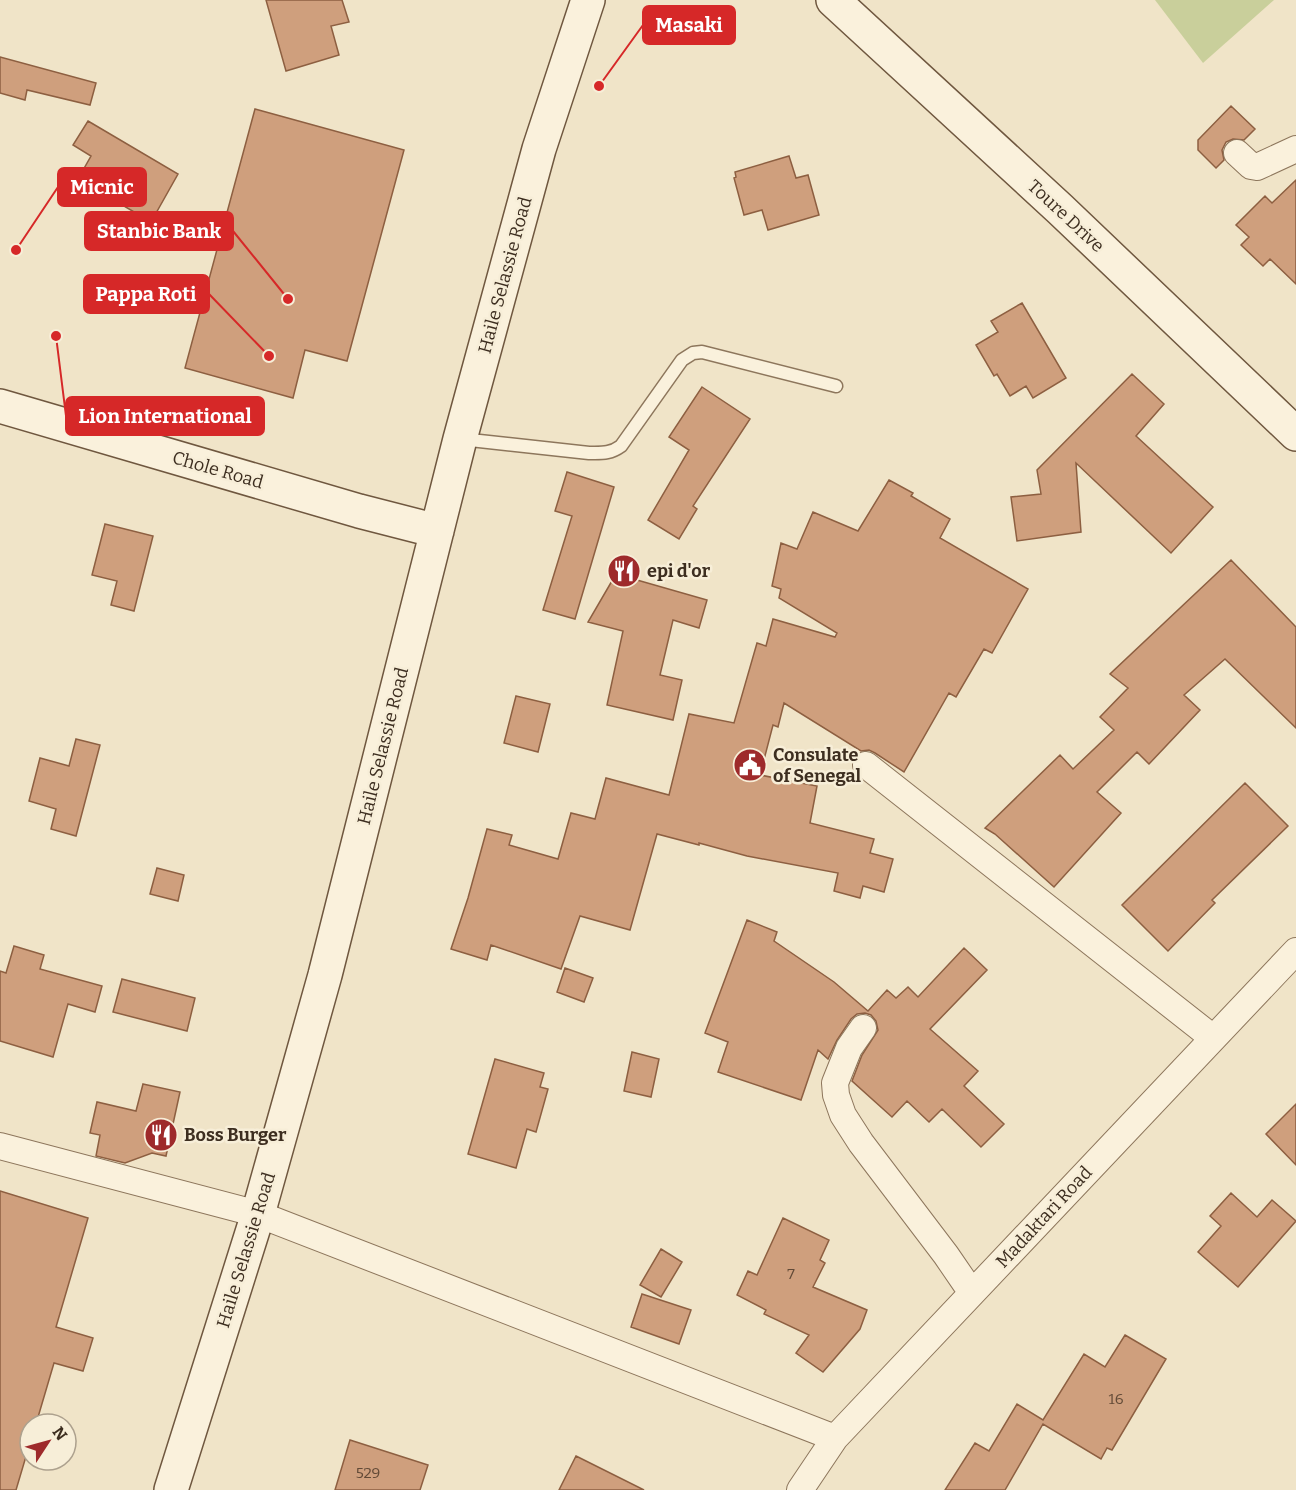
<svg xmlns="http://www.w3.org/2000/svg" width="1296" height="1490" font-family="Bitter,serif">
<rect width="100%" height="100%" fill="#f0e4c8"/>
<path fill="#c9cf9b" d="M 1155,0 L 1274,0 L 1203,63 Z"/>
<path fill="#cf9f7d" stroke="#8d5f41" stroke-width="1.5" d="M 266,0 L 342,0 L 349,22 L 331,26 L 339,55 L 286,71 Z
M 0,57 L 96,83 L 90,105 L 27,90 L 25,100 L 0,93 Z
M 1231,106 L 1255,129 L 1244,140 L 1233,139 L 1226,142 L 1222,150 L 1224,160 L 1216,168 L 1198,150 L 1198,140 Z
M 255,109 L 404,150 L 347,361 L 305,350 L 293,398 L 185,368 Z
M 88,121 L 178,174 L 151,222 L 78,179 L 91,156 L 73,145 Z
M 789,156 L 796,178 L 808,175 L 819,215 L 768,230 L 762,210 L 744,215 L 734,178 L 736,177 L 735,172 Z
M 1296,180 L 1296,284 L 1270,259 L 1263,266 L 1241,245 L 1249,237 L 1236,225 L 1265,196 L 1272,203 Z
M 1022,303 L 1066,378 L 1033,398 L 1026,386 L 1010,396 L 997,374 L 994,376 L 976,345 L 998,332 L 991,321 Z
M 1132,374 L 1164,404 L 1136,436 L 1213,507 L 1171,553 L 1076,463 L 1081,532 L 1017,541 L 1011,497 L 1041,494 L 1037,470 Z
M 702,387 L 750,419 L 693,506 L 697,509 L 679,539 L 648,520 L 689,450 L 669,437 Z
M 567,472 L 614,487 L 575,619 L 543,610 L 572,516 L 555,511 Z
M 889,480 L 913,493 L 911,496 L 950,519 L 940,538 L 1028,589 L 992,653 L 984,649 L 956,697 L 949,693 L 904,772 L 875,753 L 869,750 L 861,751 L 784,703 L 778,727 L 773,725 L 760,775 L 817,786 L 810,823 L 874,839 L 870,853 L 893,859 L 884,892 L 863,886 L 860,898 L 834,891 L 838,873 L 747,856 L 699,843 L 699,845 L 657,834 L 630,930 L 580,916 L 561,969 L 491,945 L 487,960 L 451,949 L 468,898 L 487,829 L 512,835 L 509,845 L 558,859 L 571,813 L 595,819 L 606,778 L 669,795 L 689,714 L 734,723 L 757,643 L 766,646 L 773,619 L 835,637 L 837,633 L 779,598 L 781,589 L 772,586 L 781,543 L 797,549 L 813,512 L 858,531 Z
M 105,524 L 153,536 L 134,611 L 111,605 L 117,581 L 92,575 Z
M 1231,560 L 1296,627 L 1296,728 L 1225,659 L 1184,695 L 1200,710 L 1149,764 L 1137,752 L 1097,792 L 1121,813 L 1054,887 L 995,834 L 985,828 L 1060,755 L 1073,769 L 1114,730 L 1100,717 L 1128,688 L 1110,674 Z
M 616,574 L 707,600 L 699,628 L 673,620 L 660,675 L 682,680 L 673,720 L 607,705 L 623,631 L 588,622 Z
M 516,696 L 550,704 L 538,752 L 504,743 Z
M 76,739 L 100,745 L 76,836 L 51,829 L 56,809 L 29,801 L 40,758 L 69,766 Z
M 1245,783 L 1288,826 L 1212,900 L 1215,903 L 1168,951 L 1122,905 Z
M 157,868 L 184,875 L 178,901 L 150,894 Z
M 747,920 L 777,932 L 774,941 L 834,982 L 868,1011 L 887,990 L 896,998 L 908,987 L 918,997 L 964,948 L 987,970 L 930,1029 L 978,1071 L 964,1086 L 1004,1124 L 981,1147 L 942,1109 L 929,1122 L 907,1101 L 892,1117 L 852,1081 L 862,1055 L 878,1030 L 876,1021 L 871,1015 L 865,1013 L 857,1014 L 851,1019 L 837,1040 L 828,1059 L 818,1050 L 801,1100 L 718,1072 L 728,1042 L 705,1033 Z
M 14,946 L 44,955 L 40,969 L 102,986 L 95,1012 L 68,1004 L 53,1057 L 0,1041 L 0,971 L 6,973 Z
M 565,968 L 593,978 L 584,1002 L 557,992 Z
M 122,979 L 195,998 L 187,1031 L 113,1012 Z
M 632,1052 L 659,1059 L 651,1097 L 624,1091 Z
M 495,1059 L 544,1073 L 540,1087 L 548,1089 L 536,1132 L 527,1129 L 516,1168 L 468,1154 Z
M 143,1084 L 180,1092 L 166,1156 L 152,1153 L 125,1163 L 96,1156 L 100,1135 L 90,1133 L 97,1102 L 136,1111 Z
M 1296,1104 L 1296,1165 L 1266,1134 Z
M 0,1191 L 88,1218 L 56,1327 L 93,1338 L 83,1371 L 54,1363 L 36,1424 L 30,1424 L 30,1443 L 16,1490 L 0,1490 Z
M 1231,1193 L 1257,1217 L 1272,1200 L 1296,1221 L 1238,1287 L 1198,1252 L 1221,1226 L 1210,1216 Z
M 783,1218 L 829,1240 L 820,1260 L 825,1263 L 813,1287 L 867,1310 L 860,1329 L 823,1372 L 796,1353 L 809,1335 L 764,1314 L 766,1310 L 737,1295 L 748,1271 L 757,1275 Z
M 661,1249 L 682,1262 L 661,1297 L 640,1285 Z
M 642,1294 L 691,1310 L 679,1344 L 631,1327 Z
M 1125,1335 L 1166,1359 L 1112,1450 L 1107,1448 L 1101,1459 L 1043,1424 L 1005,1490 L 945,1490 L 975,1443 L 989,1451 L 1017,1404 L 1043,1420 L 1084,1354 L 1105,1367 Z
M 350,1440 L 428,1465 L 420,1490 L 335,1490 Z
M 576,1456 L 644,1490 L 559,1490 Z"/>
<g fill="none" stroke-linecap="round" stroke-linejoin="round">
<g stroke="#8d765c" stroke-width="15">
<path id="lane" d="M 461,439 L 589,453 C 602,453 610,454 621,446 L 682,360 L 693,353 L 702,352 L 836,386"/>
</g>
<g stroke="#8d765c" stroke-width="28">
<path id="street" d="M 1237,153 L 1251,166 L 1257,167 L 1296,149
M 866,765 L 1213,1038
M 863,1028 L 849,1048 L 835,1083 L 836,1095 L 843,1115 L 861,1143 L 946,1255 L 972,1293
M 0,1146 L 258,1214 L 835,1438
M 800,1490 L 835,1438 L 1296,951"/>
</g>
<g stroke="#6f573f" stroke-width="36">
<path id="secondary" d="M 833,0 L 1060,209 L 1296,434
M 0,406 L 359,511 L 437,531
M 171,1490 L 258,1214 L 325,975 L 460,439 L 539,149 L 588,0"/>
</g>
<use href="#lane" stroke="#faf1dc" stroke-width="12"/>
<use href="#street" stroke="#faf1dc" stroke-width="26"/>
<use href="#secondary" stroke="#faf1dc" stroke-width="33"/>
</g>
<defs>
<g id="restaurant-disc" transform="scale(1.725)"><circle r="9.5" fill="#9e2a2b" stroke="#f7eed8"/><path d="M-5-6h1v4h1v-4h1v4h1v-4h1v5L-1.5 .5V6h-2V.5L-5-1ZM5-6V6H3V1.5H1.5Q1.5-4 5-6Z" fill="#fff"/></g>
<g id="civic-disc" transform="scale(1.725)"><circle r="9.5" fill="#9e2a2b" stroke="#f7eed8"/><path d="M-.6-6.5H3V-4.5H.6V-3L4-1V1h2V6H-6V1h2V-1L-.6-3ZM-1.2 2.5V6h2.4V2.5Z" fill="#fff"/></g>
</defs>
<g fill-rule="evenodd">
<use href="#restaurant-disc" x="624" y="571"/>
<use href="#civic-disc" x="750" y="765"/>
<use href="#restaurant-disc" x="161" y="1135"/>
</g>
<g text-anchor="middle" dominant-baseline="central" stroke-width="5" stroke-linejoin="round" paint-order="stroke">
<g font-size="15" fill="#624a37">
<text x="791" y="1274">7</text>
<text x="1116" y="1399">16</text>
<text x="368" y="1473">529</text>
</g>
<g font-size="18" fill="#3d2e20" stroke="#f7eed8">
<text transform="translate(1066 216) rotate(43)">Toure Drive</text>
<text transform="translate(505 275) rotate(-75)">Haile Selassie Road</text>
<text transform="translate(218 470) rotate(16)">Chole Road</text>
<text transform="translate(383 746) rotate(-76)">Haile Selassie Road</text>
<text transform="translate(1044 1217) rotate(-47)">Madaktari Road</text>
<text transform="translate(246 1250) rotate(-73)">Haile Selassie Road</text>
</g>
<g font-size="18" font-weight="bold" fill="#3d2e20" stroke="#f7eed8" text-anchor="start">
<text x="647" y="571">epi d'or</text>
<text x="773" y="755">Consulate<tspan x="773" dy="21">of Senegal</tspan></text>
<text x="184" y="1135">Boss Burger</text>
</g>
</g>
<path fill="none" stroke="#d62828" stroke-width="2" d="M599 86L643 25M16 250L58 187M288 299L233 231M269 356L209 294M56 336L66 416"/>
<g fill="#d62828" stroke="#f7eed8" stroke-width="2">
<circle cx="599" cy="86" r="6"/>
<circle cx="16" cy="250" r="6"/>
<circle cx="288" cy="299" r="6"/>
<circle cx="269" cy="356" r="6"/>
<circle cx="56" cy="336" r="6"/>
</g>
<g fill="#d62828" stroke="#d62828" stroke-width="2">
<rect x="643" y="6" width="92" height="38" rx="6"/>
<rect x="58" y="168" width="88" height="38" rx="6"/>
<rect x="85" y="212" width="148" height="38" rx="6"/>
<rect x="84" y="275" width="125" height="38" rx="6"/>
<rect x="66" y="397" width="198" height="38" rx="6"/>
</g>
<g font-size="20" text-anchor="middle" font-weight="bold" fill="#fff">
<text x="689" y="32">Masaki</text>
<text x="102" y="194">Micnic</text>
<text x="159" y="238">Stanbic Bank</text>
<text x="146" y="301">Pappa Roti</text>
<text x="165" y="423">Lion International</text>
</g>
<g transform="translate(48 1442) rotate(54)"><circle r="28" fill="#f7eed8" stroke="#ada18e" stroke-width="1.5"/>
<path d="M0-4.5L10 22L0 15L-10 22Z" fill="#9e2a2b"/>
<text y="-9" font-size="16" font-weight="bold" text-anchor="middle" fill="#3d2e20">N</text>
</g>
</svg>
